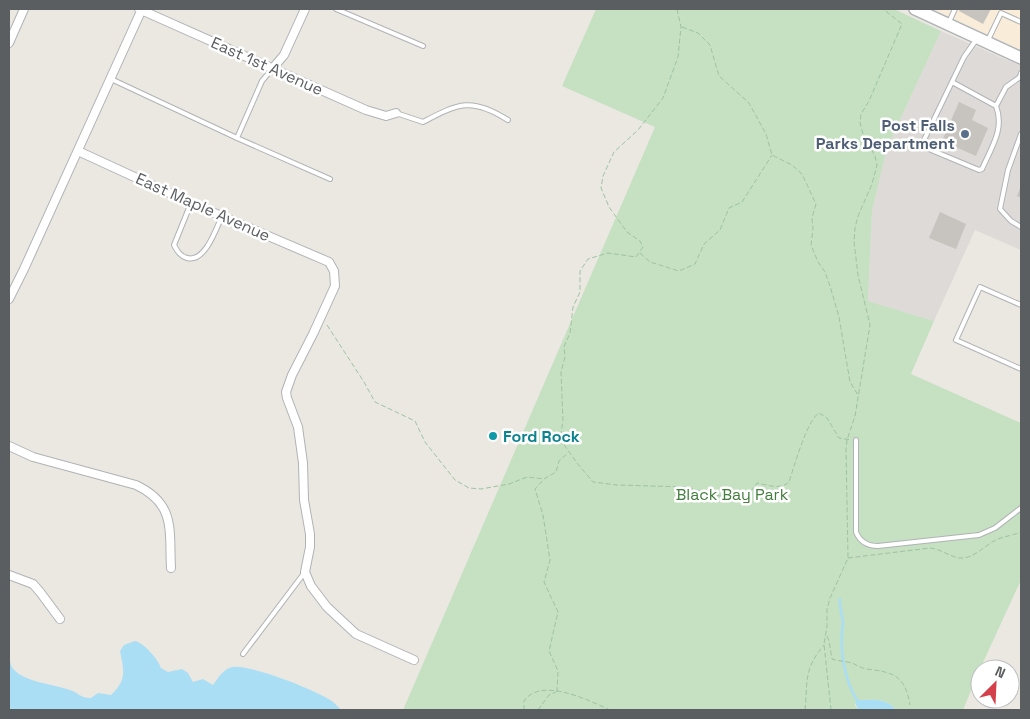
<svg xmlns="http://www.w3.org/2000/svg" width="1030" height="719" font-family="'Space Grotesk',sans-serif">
<rect width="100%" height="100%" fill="#ebe8e2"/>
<path fill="#f9edda" d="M 933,9 L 1021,9 L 1021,50 Z"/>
<path fill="#dddad7" d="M 941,31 L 1021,66 L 1021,250 L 975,230 L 934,321 L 868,301 L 872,211 L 887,148 Z"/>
<path fill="#c6e0c2" d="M 596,9 L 894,9 L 941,31 L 887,148 L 872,211 L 868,301 L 934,321 L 911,374 L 1021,423 L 1021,580 L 980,669 L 963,710 L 896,710 C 886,697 872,700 857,700 L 855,705 L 858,710 L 403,710 L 655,127 L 562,86 Z"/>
<path fill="#aadef4" d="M 135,641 C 144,643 158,659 161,668 L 168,672 L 182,669 L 188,673 L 193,682 L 203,679 L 213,685 C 218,678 224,668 233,667 C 249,664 319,691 333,702 C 336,704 338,707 341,710 L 9,710 L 9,656 C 10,659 10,664 12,667 C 21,682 54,684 70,690 C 79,693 80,698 91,698 L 98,693 L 111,695 C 127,680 124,671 120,651 L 124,645 Z
M 857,700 C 872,700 886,697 896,710 L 858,710 L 855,702 Z"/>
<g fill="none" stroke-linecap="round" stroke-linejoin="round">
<path stroke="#aadef4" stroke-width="2.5" d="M 840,599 C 839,607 842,614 843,622 C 843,626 842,629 842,633 C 840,654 846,683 857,700"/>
</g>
<path fill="#c7c3bf" d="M 961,9 L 991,9 L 983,24 L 959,11 Z
M 959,102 L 976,110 L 972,120 L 988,128 L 976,156 L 942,141 Z
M 1021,186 L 1021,198 L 1017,196 Z
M 940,212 L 966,224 L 956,249 L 929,238 Z"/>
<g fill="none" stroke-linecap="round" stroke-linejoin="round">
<g stroke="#b0b3b6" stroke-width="6">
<path id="lane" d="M 336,9 L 423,46
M 949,22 L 955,9
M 988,40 L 1001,13 L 1021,22
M 111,79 L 237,138 L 330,179
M 952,82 L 996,106 C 1005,129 991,148 982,169 L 979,170 L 924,147 L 923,142 L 964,57 L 976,40
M 996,106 L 1006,87 L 1020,77 L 1021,73
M 396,113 L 423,122 C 459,103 472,97 508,120
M 1021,134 L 1008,170 L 1000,209 L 1011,221 L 1021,227
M 237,138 L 262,81 L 272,69
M 191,203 L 174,245 C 177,251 180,256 187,258 C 205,263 216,229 222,216
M 1021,305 L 980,287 L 956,340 L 1021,369
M 856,440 L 856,532 C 860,542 867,546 878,546 L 979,535 L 995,528 L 1021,508
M 243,654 L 305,572"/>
</g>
<g stroke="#b0b3b6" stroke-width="10">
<path id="street" d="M 139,9 L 366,110 L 386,116 L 396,113
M 9,43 L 24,9
M 272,69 L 284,55 L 305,9
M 78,151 L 191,203 L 329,262 L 334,271 L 335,286 L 313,334 L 292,375 L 286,392 L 287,398 L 298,427 L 303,463 L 304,500 L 310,534 L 310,547 L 305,572 L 311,586 L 327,607 L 356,634 L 414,660
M 9,299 L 24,269 L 142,9
M 9,446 L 33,457 L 136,485 C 176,504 169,530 171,568
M 9,575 L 33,584 L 40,592 L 60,619"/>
</g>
<g stroke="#afb3b6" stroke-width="14">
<path id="secondary" d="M 915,9 L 1021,58"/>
</g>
<path stroke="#9dc3a3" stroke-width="1" stroke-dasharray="5 2.5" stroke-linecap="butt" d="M 677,9 L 681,27 L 678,57 L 663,98 L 638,130 L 614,152 L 603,176 L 601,188 L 609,207 L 627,232 L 640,241 L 643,247 L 636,257 L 608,253 L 588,259 L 580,271 L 580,292 L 573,307 L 570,333 L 564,347 L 565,357 L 561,372 L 563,421 L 560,439 L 577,463 L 593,482 L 617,485 L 688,487 L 706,493 L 739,500 L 752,490 L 757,483 C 767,485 781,490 789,482 C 794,467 807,420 819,413 L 827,418 L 839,438 L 851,440
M 682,27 L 698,33 L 710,45 L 719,76 L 749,103 L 766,134 L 772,155 L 792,165 L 802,174 L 816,204 L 812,218 L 813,229 L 811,245 L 818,262 L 825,272 L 830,286 L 839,317 L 850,382 L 858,395
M 640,253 L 650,262 L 679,271 L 695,264 L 704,244 L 720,230 L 729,208 L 742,202 L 772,155
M 327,325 L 364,382 L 375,402 L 415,421 L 425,442 L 455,480 L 469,488 L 481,489 L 509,484 L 527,477 L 544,479
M 848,558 L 930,548 C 941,549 950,557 960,558 C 975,559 985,544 998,539 C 1006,536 1014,535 1021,532
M 827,636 L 829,641 L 832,659 C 838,661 845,661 852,663 C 857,665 861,668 866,669 C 893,672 905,675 910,705
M 557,692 L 558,671 L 549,651 L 558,612 L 544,582 L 550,560 L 543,515 L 535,489 L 544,479 L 556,472 L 559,461 L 568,453
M 524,710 L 524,701 C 541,676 590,701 610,710
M 538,710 L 549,695 L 556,692
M 805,710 C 808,681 803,670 824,645
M 831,710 L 824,644 L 827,626 L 827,609 L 830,598 L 848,558 L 846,448 L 847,440 L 855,416 L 870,325 L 858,275 L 854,242 L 855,228 L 858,216 L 872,184 L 877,165 L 875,156 L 863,134 L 860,123 L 861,114 L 869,101 L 902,24 L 883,9"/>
<use href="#lane" stroke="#fff" stroke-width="4"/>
<use href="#street" stroke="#fff" stroke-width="8"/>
<use href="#secondary" stroke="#fff" stroke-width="11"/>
</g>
<circle fill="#5c6f8a" stroke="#fff" stroke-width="2" cx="965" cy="134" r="5"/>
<circle fill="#0f9aa8" stroke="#fff" stroke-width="2" cx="493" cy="436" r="5"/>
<g text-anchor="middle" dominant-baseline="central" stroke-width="5" stroke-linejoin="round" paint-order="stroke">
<g font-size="16" fill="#5b5e61" stroke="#fff">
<text transform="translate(267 66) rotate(24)">East 1st Avenue</text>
<text transform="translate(203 207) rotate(24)">East Maple Avenue</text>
</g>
<g font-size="16" font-weight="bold" fill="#4e5e75" stroke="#fff" text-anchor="end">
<text x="955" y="125">Post Falls<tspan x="955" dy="18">Parks Department</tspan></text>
</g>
<g font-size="16" font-weight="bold" fill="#0d838f" stroke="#fff" text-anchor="start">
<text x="503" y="436">Ford Rock</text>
</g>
<g font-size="16" fill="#447d3e" stroke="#fff">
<text x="732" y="494">Black Bay Park</text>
</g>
</g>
<rect width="1030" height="719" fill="none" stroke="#5b5e61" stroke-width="20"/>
<g transform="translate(995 684) rotate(24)"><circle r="24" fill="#ffffff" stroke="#bdbfc0"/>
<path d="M0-4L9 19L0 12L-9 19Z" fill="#d34049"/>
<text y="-8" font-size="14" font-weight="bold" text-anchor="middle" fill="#5b5e61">N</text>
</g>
</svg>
